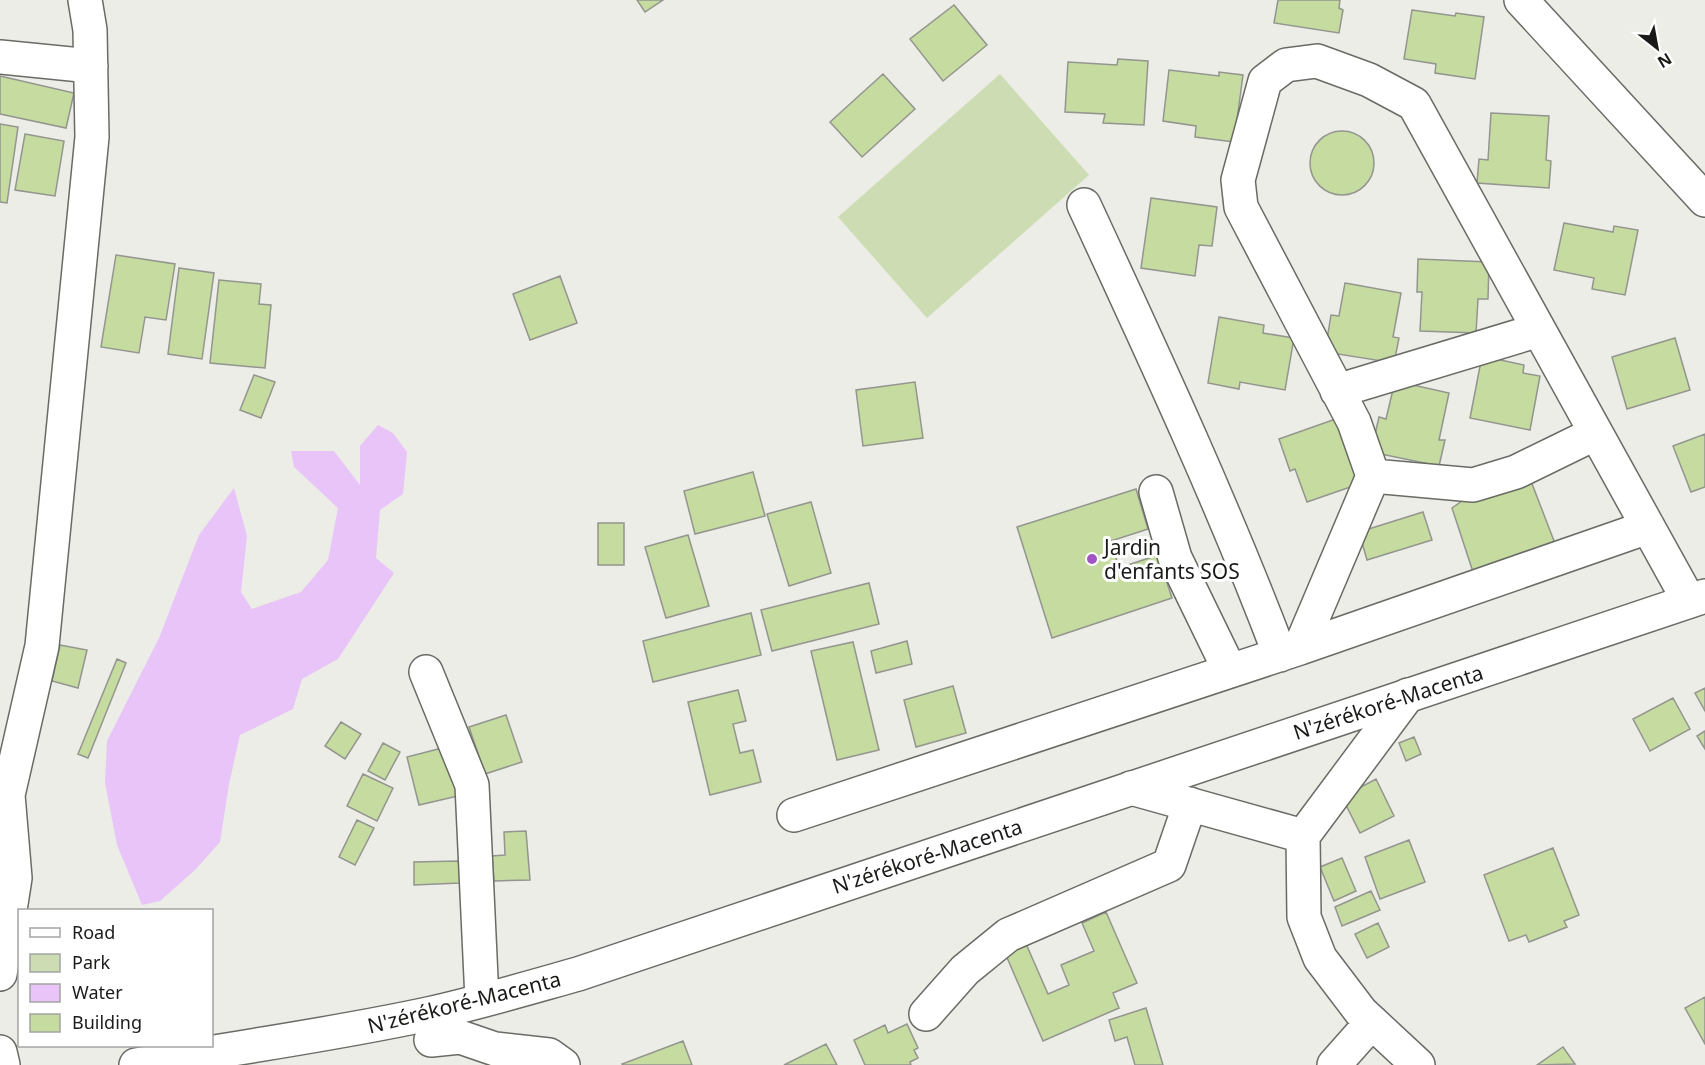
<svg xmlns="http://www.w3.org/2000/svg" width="1705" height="1065" font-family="'Noto Sans',sans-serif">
<rect width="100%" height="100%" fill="#ebede6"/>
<path fill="#cddcb3" d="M 1000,74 L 1089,175 L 927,318 L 838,217 Z"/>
<path fill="#e8c4f9" d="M 378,425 L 393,433 L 407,452 L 403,494 L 380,510 L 376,558 L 394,573 L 338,659 L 302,679 L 293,709 L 240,735 L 229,784 L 220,842 L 195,870 L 160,901 L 142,905 L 117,845 L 105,783 L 107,741 L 159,638 L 199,535 L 234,488 L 247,536 L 241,592 L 252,609 L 301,592 L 328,560 L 338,508 L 294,467 L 291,451 L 334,451 L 360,485 L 360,446 Z"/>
<path fill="#c6dba0" stroke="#93958f" stroke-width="1.5" d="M 637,0 L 663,0 L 645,12 Z
M 1278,0 L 1340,0 L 1339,8 L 1343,10 L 1339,33 L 1274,23 Z
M 954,5 L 987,45 L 943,81 L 910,39 Z
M 1412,10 L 1455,16 L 1456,13 L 1484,17 L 1475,79 L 1435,73 L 1436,64 L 1404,59 Z
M 1118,59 L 1148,61 L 1144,125 L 1103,123 L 1105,114 L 1065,112 L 1068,62 L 1117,65 Z
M 1169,70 L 1219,76 L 1219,72 L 1243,75 L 1234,142 L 1195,137 L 1196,126 L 1163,121 Z
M 883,74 L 915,109 L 862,157 L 830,122 Z
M 0,76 L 74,93 L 66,128 L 0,114 Z
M 1491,113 L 1549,116 L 1546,160 L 1551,161 L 1549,188 L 1477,183 L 1479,159 L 1488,160 Z
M 0,124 L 18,127 L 7,203 L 0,202 Z
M1310 163a32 32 0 1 1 64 0a32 32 0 1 1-64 0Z
M 25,134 L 64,141 L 55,196 L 15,190 Z
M 1151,198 L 1217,207 L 1212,246 L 1199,245 L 1195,276 L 1141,268 Z
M 1564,223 L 1613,232 L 1614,226 L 1638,230 L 1625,295 L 1592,289 L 1594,278 L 1554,270 Z
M 116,255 L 175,264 L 166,320 L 145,317 L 139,353 L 101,347 Z
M 1418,259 L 1489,262 L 1488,299 L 1478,299 L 1476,333 L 1420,331 L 1422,292 L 1417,292 Z
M 179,268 L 214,273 L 202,359 L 168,354 Z
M 560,276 L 577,323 L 530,340 L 513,294 Z
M 219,280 L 261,284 L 259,304 L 271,305 L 265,368 L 210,363 Z
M 1345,283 L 1401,293 L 1393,337 L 1399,338 L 1394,363 L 1325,352 L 1331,315 L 1339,316 Z
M 1219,317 L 1264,325 L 1263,333 L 1294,338 L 1285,390 L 1240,382 L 1239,389 L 1208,383 Z
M 1675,338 L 1690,390 L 1627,409 L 1612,357 Z
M 1482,356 L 1524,365 L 1523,373 L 1540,376 L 1530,430 L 1470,418 Z
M 254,375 L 275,382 L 261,418 L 240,410 Z
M 1395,381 L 1449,393 L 1439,440 L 1445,440 L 1439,466 L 1371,452 L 1379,417 L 1386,419 Z
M 915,382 L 923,438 L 863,446 L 856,390 Z
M 1344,416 L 1359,484 L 1307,502 L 1295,469 L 1290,471 L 1279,439 Z
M 1705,434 L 1705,487 L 1691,492 L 1673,446 Z
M 753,472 L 765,516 L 695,534 L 684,491 Z
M 1529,476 L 1556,546 L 1474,575 L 1452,508 L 1472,494 Z
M 1136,489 L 1148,529 L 1111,541 L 1119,568 L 1158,555 L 1172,598 L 1052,638 L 1017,527 Z
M 811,502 L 831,573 L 789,586 L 767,514 Z
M 1423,512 L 1432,540 L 1367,560 L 1359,532 Z
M 598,523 L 624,523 L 624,565 L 598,565 Z
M 688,535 L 709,606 L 666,618 L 645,547 Z
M 869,583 L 879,624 L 772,651 L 761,610 Z
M 751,613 L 761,655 L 653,682 L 643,641 Z
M 907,641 L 912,664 L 876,673 L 871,651 Z
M 853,642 L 879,750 L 837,760 L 811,651 Z
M 60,645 L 87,650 L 78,688 L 52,681 Z
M 117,659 L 126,663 L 88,758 L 78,754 Z
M 953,686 L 966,733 L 916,747 L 904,700 Z
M 1705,688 L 1705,711 L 1695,693 Z
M 738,690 L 746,721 L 733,724 L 740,753 L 753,750 L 761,782 L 710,795 L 688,702 Z
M 1673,698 L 1690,729 L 1650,751 L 1633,719 Z
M 506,715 L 522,762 L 485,774 L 469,727 Z
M 341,722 L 361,734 L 345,759 L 325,746 Z
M 1705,731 L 1705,749 L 1697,736 Z
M 1414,737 L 1421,754 L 1406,761 L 1399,743 Z
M 383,743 L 400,752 L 385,780 L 368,771 Z
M 446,747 L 458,796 L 419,805 L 407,757 Z
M 363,774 L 393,788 L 377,821 L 347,806 Z
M 1376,779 L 1394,816 L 1360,833 L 1342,797 Z
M 357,820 L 374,828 L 355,865 L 339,857 Z
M 526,831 L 530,880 L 494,881 L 492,856 L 505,855 L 504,832 Z
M 1409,840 L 1425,882 L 1380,899 L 1365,857 Z
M 1553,848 L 1579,915 L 1564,921 L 1567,927 L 1529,942 L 1526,935 L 1509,941 L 1484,875 Z
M 1342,858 L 1356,891 L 1334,901 L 1320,867 Z
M 459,861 L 460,883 L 414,885 L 414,862 Z
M 1371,891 L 1380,910 L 1342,926 L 1335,907 Z
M 1106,912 L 1137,983 L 1113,993 L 1119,1008 L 1043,1041 L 1002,946 L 1023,937 L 1048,994 L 1069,985 L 1061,965 L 1094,951 L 1082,923 Z
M 1378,923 L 1389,947 L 1367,958 L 1355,934 Z
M 1705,997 L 1705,1044 L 1685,1008 Z
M 1146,1008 L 1163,1065 L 1135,1065 L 1127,1037 L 1115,1041 L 1109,1020 Z
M 907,1024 L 918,1048 L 914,1050 L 918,1058 L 910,1062 L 911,1065 L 865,1065 L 854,1040 L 885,1025 L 888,1033 Z
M 683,1041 L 692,1065 L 623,1065 L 622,1064 Z
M 826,1044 L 837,1065 L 784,1065 Z
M 1563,1047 L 1575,1064 L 1537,1065 Z"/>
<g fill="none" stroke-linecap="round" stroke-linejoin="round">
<g stroke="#696b65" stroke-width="36">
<path id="minor" d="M 1521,0 L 1705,200
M 0,57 L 91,66
M 1084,205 C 1153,354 1222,502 1280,655
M 1337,391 L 1539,330
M 1373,476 L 1473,485 L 1516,472 L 1596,433
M 1156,492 L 1175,558 L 1230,671
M 1300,648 L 1648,527
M 426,672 L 472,785 L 482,1000
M 1131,788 L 1303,836 L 1304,917 L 1320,958 L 1361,1012 L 1418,1065
M 794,815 L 1300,648 L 1373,476 L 1354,422 L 1241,207 L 1238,180 L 1265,81 L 1286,65 L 1317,61 L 1369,80 L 1414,104 L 1689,601
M 1303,836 L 1408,695
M 0,878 L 15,878 L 8,795 L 42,646 L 92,137 L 90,30 L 85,0
M 0,974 L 15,878
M 926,1014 L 965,970 L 1008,935 L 1169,865 L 1190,804
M 431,1040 L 460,1037 L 495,1049 L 549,1055 L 563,1065
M 0,1052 L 3,1065
M 1334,1065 L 1372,1022"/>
</g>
<g stroke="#696b65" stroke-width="36">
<path id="highway" d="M 136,1065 C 233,1048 331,1035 428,1014 C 478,1003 528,988 578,974 L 1705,596"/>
</g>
<use href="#minor" stroke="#fff" stroke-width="33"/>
<use href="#highway" stroke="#fff" stroke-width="33"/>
</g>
<circle fill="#a354c4" stroke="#fff" stroke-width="2" cx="1092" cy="559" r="6"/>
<g text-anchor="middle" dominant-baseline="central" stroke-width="6" stroke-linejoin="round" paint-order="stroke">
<g font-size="21" fill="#1a1b18" stroke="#fff" text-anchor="start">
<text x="1104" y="547">Jardin<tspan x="1104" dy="24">d'enfants SOS</tspan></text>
</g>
<g font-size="21" fill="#1a1b18" stroke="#fff">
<text transform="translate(1388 702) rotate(-18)">N'zérékoré-Macenta</text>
<text transform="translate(927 856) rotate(-18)">N'zérékoré-Macenta</text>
<text transform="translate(464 1002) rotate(-14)">N'zérékoré-Macenta</text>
</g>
</g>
<rect x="18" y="909" width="195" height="138" fill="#ffffff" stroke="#a3a4a3" stroke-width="1.5"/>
<rect x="30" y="928" width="30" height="9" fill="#ffffff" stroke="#a3a4a3" stroke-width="1.5"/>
<text x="72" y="939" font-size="18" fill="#1a1b18">Road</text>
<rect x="30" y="954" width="30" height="18" fill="#cddcb3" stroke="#a3a4a3" stroke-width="1.5"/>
<text x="72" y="969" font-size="18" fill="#1a1b18">Park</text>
<rect x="30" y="984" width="30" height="18" fill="#e8c4f9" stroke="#a3a4a3" stroke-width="1.5"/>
<text x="72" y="999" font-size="18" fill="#1a1b18">Water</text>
<rect x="30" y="1014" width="30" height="18" fill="#c6dba0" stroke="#a3a4a3" stroke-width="1.5"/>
<text x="72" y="1029" font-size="18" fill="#1a1b18">Building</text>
<g transform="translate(1657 48) rotate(149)" stroke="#ffffff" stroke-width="4.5" paint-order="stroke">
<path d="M0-4.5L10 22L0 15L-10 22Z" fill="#1a1b18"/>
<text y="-9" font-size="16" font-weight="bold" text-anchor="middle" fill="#1a1b18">N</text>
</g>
</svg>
